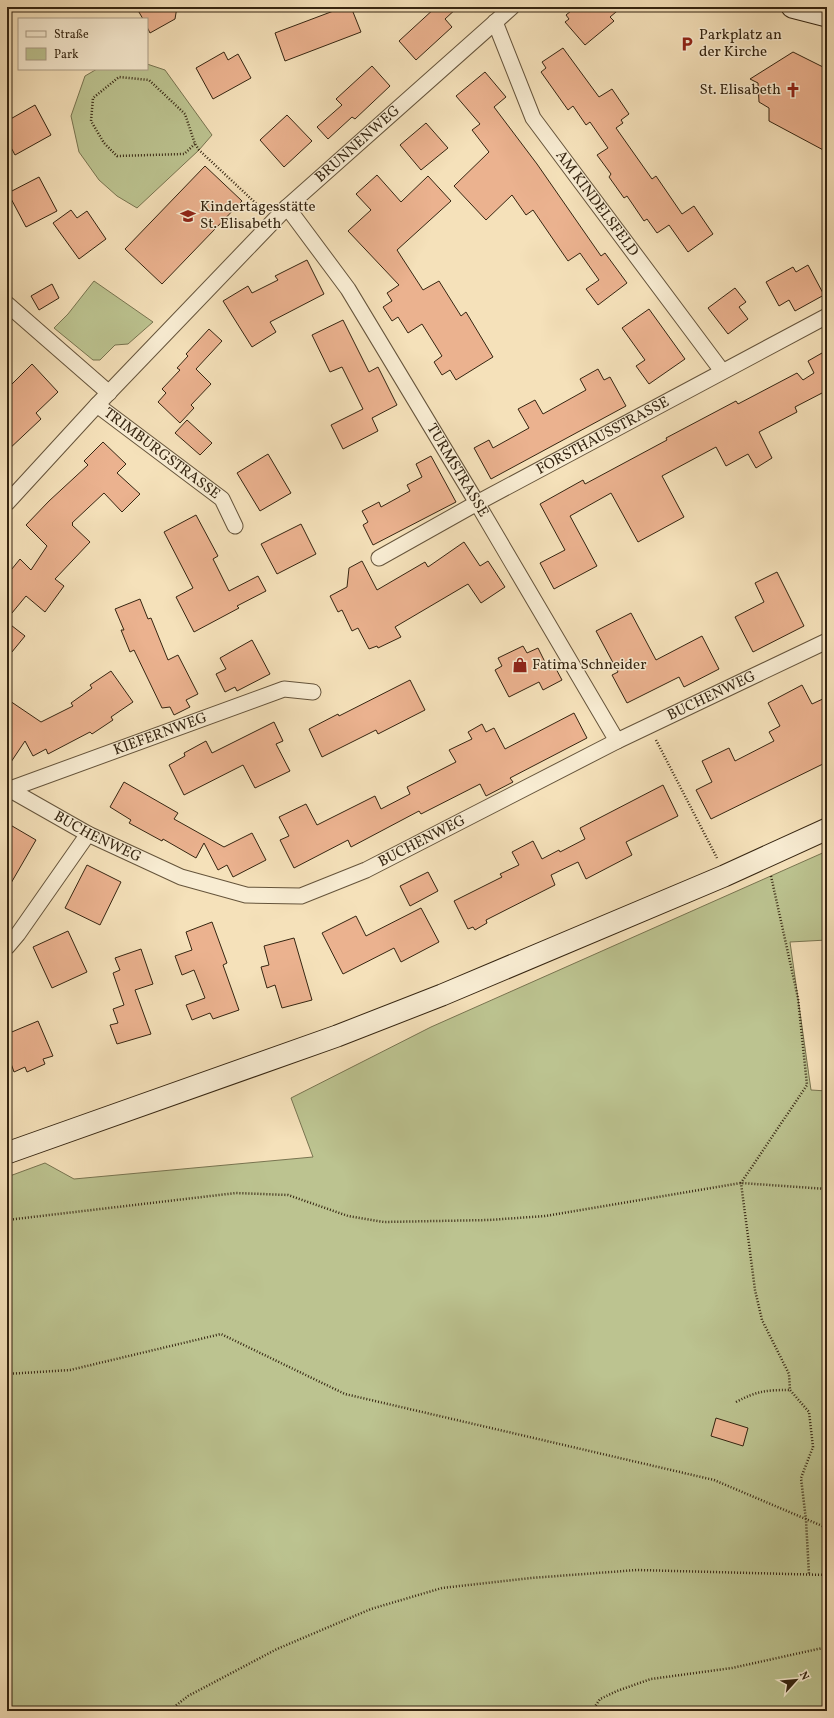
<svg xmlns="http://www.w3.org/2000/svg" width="834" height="1718" font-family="Vollkorn,serif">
<rect width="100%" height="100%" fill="#f5e1ba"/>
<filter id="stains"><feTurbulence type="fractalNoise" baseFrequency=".005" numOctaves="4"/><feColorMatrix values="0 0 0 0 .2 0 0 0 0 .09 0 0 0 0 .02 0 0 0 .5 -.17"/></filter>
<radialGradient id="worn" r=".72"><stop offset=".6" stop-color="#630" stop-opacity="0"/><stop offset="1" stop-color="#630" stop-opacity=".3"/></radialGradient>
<path fill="#bcc390" stroke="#787450" d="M 147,64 L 165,70 L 212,135 L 199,150 L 137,208 L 117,196 L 99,180 L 79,152 L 71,116 L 85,76 L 97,69 L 147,69 Z
M 94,281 L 153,322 L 128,344 L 115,345 L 100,360 L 93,360 L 54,328 L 68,314 Z
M 827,851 L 827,940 L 790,942 L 811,1090 L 827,1091 L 827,1711 L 7,1711 L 7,1177 L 45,1163 L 74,1179 L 313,1157 L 291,1098 L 431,1027 Z"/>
<path fill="#ebb28f" stroke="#352511" d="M 136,7 L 177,7 L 175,19 L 150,33 L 147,27 L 147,19 L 143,19 Z
M 344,7 L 351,7 L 361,32 L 285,61 L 275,33 Z
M 436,7 L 458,7 L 445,19 L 452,27 L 416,60 L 399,41 Z
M 576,7 L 622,7 L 610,17 L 614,21 L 585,45 L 565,22 L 569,19 L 566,15 Z
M 563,48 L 599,97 L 612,89 L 629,114 L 621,120 L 623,123 L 616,128 L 652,179 L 656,176 L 682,214 L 694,206 L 713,234 L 688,252 L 669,225 L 657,233 L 647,219 L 644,221 L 627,196 L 624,198 L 609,177 L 611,174 L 597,155 L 608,148 L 590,122 L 586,125 L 573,106 L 568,110 L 541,72 L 546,68 L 542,62 Z
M 224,52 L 228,60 L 238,54 L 251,78 L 213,99 L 196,68 Z
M 793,52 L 827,69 L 827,152 L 769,121 L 769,108 L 759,102 L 758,83 L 750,79 Z
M 372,66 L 390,86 L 355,119 L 352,117 L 328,139 L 317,127 L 342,105 L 336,99 Z
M 485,72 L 506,97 L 494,107 L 537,164 L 601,256 L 605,253 L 627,283 L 598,305 L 586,289 L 599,280 L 580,253 L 568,261 L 533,210 L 526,215 L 512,195 L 486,220 L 454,186 L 489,152 L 472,130 L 480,124 L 456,96 Z
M 35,105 L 51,135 L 15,155 L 7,140 L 7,121 Z
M 287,115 L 312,141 L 284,167 L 260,140 Z
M 426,123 L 448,148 L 421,170 L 400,145 Z
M 205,166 L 242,201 L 162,284 L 125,249 Z
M 377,175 L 401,202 L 428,176 L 451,201 L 397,250 L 423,290 L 439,281 L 461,316 L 466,312 L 493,357 L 456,380 L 450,370 L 442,375 L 434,362 L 442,356 L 422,324 L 408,333 L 398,317 L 392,321 L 383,307 L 392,301 L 387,293 L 399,285 L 348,231 L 371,210 L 356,194 Z
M 39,177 L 57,211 L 26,227 L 8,193 Z
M 71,210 L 77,218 L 87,211 L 106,239 L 79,259 L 53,223 Z
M 307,260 L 324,294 L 270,322 L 276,332 L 252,347 L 223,301 L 248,286 L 252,293 L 278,280 L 275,276 Z
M 808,265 L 824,295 L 795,311 L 789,300 L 779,306 L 766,282 L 793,267 L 796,272 Z
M 52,284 L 59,298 L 39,310 L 31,296 Z
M 735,288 L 746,302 L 739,307 L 748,319 L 728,334 L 708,308 Z
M 649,309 L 685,359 L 649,384 L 636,366 L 645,360 L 622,328 Z
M 343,320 L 369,372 L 378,367 L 397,405 L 372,418 L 378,431 L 343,449 L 331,425 L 363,409 L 342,367 L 330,372 L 312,335 Z
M 209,329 L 222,341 L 196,369 L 211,384 L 191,405 L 194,408 L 180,423 L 158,402 L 166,393 L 162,389 L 180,370 L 177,368 L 188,356 L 186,354 Z
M 822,353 L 827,362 L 827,398 L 824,392 L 795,407 L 797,412 L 759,432 L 772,458 L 756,468 L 748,454 L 726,466 L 716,447 L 662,476 L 684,517 L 638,542 L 611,493 L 570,516 L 597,566 L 554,589 L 540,563 L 565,550 L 540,504 L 583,480 L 585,484 L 667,440 L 666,438 L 736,401 L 738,404 L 797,373 L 803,380 L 814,373 L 808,361 Z
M 32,364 L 58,392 L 36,413 L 41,419 L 7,451 L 7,389 Z
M 598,369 L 604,380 L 610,377 L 626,406 L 491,479 L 474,448 L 489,440 L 493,448 L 529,428 L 518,409 L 535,400 L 543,414 L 586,390 L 580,379 Z
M 187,420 L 212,443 L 200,455 L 175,433 Z
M 103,442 L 126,464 L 117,473 L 140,494 L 122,512 L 104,493 L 72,523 L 73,524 L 72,525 L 90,542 L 55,579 L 64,586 L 45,612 L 26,596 L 7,619 L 7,575 L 20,559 L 31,570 L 47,546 L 26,525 L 49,501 L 88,465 L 84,461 Z
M 268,454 L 291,493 L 260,511 L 237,473 Z
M 431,456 L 456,502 L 373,545 L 363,525 L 368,522 L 362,511 L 379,502 L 381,507 L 410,491 L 407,485 L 422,477 L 416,464 Z
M 196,515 L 218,556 L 213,559 L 229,591 L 258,576 L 266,591 L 237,606 L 239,608 L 194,632 L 176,597 L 193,588 L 164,532 Z
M 301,524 L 316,554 L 277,574 L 261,544 Z
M 464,542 L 480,566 L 488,561 L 505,587 L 481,603 L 468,584 L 395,627 L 401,637 L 378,648 L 377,646 L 369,649 L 358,628 L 352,631 L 342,610 L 338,612 L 330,596 L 347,587 L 349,568 L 362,561 L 377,590 L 425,562 L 428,567 Z
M 777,572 L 804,626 L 753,652 L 735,617 L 764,602 L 755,583 Z
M 140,599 L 148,619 L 151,618 L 168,660 L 178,655 L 198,694 L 186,700 L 190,707 L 174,715 L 170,707 L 162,708 L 134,650 L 130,652 L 121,630 L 124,630 L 115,609 Z
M 631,613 L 656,660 L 702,636 L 719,669 L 684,687 L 679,677 L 627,703 L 612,675 L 618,672 L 596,631 Z
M 7,622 L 25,636 L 7,658 Z
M 252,640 L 270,674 L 237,691 L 235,687 L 225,692 L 216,674 L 226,669 L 220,658 Z
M 523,646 L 527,653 L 538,648 L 549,670 L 555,667 L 562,680 L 543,690 L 539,682 L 509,697 L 495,670 L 502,666 L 498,658 Z
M 111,671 L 133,702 L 111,717 L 113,720 L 92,734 L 90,732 L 48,754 L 46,749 L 33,756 L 25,741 L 7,768 L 7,699 L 41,722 L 73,706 L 71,703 L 92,688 L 90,685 Z
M 410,680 L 425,710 L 378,734 L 376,730 L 322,757 L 309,729 L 338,714 L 339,716 Z
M 802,685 L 812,704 L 827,697 L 827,762 L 711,819 L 696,790 L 712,782 L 702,761 L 729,748 L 735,761 L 774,741 L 769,732 L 780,726 L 768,703 Z
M 574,713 L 587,738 L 510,778 L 513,782 L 486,796 L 480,784 L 421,814 L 419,811 L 351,847 L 348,840 L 294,868 L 280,840 L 289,836 L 279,817 L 306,804 L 317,825 L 375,796 L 381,809 L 410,794 L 407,787 L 456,762 L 449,750 L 472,739 L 468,732 L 482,724 L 486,732 L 494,728 L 505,749 Z
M 274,722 L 283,741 L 276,744 L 290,771 L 255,788 L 243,765 L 184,795 L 169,765 L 185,756 L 184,753 L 206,741 L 212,753 Z
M 124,782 L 178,813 L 174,819 L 224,847 L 252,833 L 266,860 L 233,877 L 227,865 L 218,870 L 204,843 L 196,858 L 163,839 L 162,841 L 129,823 L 131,820 L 110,807 Z
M 663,785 L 678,816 L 626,842 L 632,855 L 586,879 L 578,862 L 551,875 L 555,885 L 486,920 L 487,923 L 475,930 L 473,927 L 468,929 L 454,901 L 502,877 L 500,874 L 519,865 L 512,852 L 533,841 L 542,859 L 559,850 L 560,852 L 585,839 L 580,828 Z
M 7,823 L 36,840 L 7,890 Z
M 87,865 L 121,882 L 100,925 L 65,908 Z
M 428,872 L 438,891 L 410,906 L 400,886 Z
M 421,908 L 439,942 L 401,962 L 394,948 L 343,974 L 322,933 L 356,916 L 366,936 Z
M 212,922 L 227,963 L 223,965 L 239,1010 L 213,1019 L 210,1013 L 192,1020 L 186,1005 L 205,998 L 194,970 L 182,975 L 175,956 L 192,950 L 186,932 Z
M 68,931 L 87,972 L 52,988 L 33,947 Z
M 294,938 L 312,1000 L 282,1008 L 275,985 L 267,988 L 261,967 L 269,965 L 264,946 Z
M 141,949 L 153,984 L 135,990 L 151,1034 L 117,1044 L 110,1025 L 118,1023 L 113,1009 L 124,1005 L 113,973 L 120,970 L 115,958 Z
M 38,1021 L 53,1056 L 43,1059 L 45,1064 L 27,1072 L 25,1067 L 14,1072 L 9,1058 L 11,1056 L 7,1046 L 7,1034 Z
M 716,1418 L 748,1428 L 743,1446 L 711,1436 Z"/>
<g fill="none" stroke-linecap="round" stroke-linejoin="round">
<g stroke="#65543b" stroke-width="17">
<g id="street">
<path id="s1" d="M 495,22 L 533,118 L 722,371"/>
<path id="s2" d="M 287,207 L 348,289 L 477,503 L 617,741"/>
<path d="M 7,304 L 109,393"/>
<path id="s3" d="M 97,405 L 222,499 L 235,526"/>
<path id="s4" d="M 7,503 L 97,405 L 287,207 L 512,7"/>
<path id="s5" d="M 379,558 L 477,503 L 827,316"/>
<path id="s6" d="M 7,788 L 88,834 L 181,877 L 246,895 L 301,896 L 366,870 L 617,741 L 827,641"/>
<path id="s7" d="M 10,789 L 284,689 L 313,692"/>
<path d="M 7,947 L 18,934 L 88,834"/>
</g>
</g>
<g stroke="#352511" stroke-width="23">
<path id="secondary" d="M 792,7 L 827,16
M 7,1153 L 337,1036 L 442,995 L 724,876 L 827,829"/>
</g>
<path stroke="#352511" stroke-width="2.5" stroke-dasharray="1 2" stroke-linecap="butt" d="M 195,144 L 184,154 L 117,156 L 104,143 L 91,121 L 93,98 L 119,77 L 149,80 L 185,114 L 195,144 L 199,150 L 262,209
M 656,740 L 717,858
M 771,876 L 798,998 L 807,1085 L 741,1183 L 755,1290 L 762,1320 L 789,1374 L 790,1390 L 809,1412 L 813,1447 L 801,1478 L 806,1520 L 809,1575
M 7,1220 L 236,1193 L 288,1195 L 348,1216 L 384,1222 L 489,1220 L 545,1216 L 741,1183 L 827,1189
M 7,1374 L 70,1370 L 221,1334 L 345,1394 L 714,1480 L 827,1528
M 736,1402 C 757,1391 766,1390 790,1390
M 169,1711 L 188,1696 L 277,1649 L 371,1609 L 442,1588 L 531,1578 L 637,1570 L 827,1575
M 594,1711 L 594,1708 L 600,1699 L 617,1691 L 651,1679 L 732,1668 L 827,1647"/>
<use href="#street" stroke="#f8ecd2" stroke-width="15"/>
<use href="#secondary" stroke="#f8ecd2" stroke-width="21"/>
</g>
<defs>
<g id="parking-bare" transform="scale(1.2)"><path d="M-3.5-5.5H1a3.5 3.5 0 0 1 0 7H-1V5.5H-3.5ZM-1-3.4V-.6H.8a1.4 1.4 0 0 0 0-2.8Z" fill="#8f2418" stroke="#f8ecd2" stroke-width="2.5" paint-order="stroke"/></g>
<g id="church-bare" transform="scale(1.2)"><path d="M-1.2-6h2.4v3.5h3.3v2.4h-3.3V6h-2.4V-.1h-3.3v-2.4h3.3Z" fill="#8f2418" stroke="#f8ecd2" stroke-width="2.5" paint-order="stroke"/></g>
<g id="school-bare" transform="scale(1.2)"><path d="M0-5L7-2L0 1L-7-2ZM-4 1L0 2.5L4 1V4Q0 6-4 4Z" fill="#8f2418" stroke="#f8ecd2" stroke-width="2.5" paint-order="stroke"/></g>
<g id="shop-bare" transform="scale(1.2)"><path d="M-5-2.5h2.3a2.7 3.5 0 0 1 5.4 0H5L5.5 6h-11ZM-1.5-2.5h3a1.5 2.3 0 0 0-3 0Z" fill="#8f2418" stroke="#f8ecd2" stroke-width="2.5" paint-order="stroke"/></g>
</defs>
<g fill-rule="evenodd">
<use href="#parking-bare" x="687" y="44"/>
<use href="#church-bare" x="793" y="90"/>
<use href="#school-bare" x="188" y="216"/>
<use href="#shop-bare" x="520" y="665"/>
</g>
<g text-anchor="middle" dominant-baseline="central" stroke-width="3" stroke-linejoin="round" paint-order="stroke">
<g font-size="15" fill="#352511" stroke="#f8ecd2" text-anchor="start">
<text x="699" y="35">Parkplatz an<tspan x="699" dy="17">der Kirche</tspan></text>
<text x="781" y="90" text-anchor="end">St. Elisabeth</text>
<text x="200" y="207">Kindertagesstätte<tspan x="200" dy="17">St. Elisabeth</tspan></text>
<text x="532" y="665">Fatima Schneider</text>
</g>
<g font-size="15" fill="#352511" stroke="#f8ecd2">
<text stroke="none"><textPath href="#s4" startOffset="502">BRUNNENWEG</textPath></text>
<text stroke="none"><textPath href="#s1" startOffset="210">AM KINDELSFELD</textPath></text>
<text stroke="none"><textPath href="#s5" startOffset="255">FORSTHAUSSTRASSE</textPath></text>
<text stroke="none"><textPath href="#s3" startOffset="81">TRIMBURGSTRASSE</textPath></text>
<text stroke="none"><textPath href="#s2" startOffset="314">TURMSTRASSE</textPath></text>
<text stroke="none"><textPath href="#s6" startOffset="775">BUCHENWEG</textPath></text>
<text stroke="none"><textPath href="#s7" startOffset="160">KIEFERNWEG</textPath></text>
<text stroke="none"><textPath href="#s6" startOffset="103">BUCHENWEG</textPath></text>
<text stroke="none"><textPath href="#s6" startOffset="451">BUCHENWEG</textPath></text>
</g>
</g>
<rect width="834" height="1718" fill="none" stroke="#f5e1ba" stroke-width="24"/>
<rect x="8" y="8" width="818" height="1702" fill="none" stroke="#352511" stroke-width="2"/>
<rect x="12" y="12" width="810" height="1694" fill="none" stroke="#352511"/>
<rect x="18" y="18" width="130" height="52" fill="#f8ecd2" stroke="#aa9c85"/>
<rect x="26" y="31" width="20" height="6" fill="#f8ecd2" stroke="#aa9c85"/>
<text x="54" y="38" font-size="12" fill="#352511">Straße</text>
<rect x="26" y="48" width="20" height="12" fill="#bcc390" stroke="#aa9c85"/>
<text x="54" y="58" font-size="12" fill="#352511">Park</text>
<g transform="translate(796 1680) rotate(63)" stroke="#f8ecd2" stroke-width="3" paint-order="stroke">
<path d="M0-3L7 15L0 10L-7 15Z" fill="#352511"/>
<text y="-6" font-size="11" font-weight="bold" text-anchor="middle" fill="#352511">N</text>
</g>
<rect width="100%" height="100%" filter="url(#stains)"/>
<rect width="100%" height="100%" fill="url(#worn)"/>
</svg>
